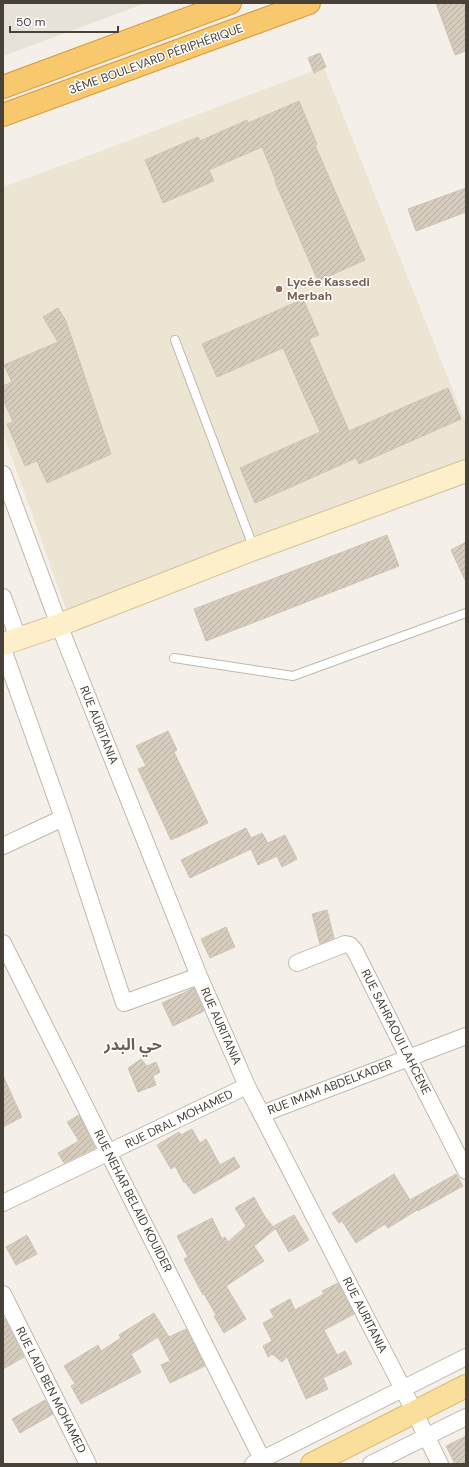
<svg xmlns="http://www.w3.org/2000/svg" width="469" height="1467" font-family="'DM Sans','Noto Sans Arabic',sans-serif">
<defs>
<pattern id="building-hatch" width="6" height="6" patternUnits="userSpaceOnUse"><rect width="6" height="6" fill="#d5ccbe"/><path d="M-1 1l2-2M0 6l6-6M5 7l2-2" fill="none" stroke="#b8b0a4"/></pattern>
</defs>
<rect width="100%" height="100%" fill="#f4f0e9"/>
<path fill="#e7e2d7" d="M 3,3 L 146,3 L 3,56 Z"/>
<path fill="#ece5d3" d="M 324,67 L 466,423 L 466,460 L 244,542 L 66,609 L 3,433 L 3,187 L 93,154 Z"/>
<path fill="url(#building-hatch)" stroke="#cfc3b2" d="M 436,3 L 466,3 L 466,51 L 455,55 Z
M 320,53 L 326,67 L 314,73 L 308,58 Z
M 299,101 L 317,144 L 315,145 L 365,260 L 318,281 L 275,182 L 276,181 L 262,147 L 209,170 L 214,181 L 163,203 L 145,160 L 198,137 L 200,141 L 247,120 L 248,123 Z
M 466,188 L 466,212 L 416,231 L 408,209 Z
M 303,299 L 319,335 L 309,339 L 349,431 L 448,388 L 461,419 L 359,464 L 356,458 L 255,503 L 240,468 L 320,432 L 283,348 L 217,377 L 202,344 Z
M 58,308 L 66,321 L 111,454 L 47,483 L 37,461 L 25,466 L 7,424 L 13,422 L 3,399 L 3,386 L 12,382 L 4,365 L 58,342 L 43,317 Z
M 387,535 L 399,566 L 206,641 L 194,609 Z
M 466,542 L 466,582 L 451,550 Z
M 168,731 L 177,750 L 174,752 L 208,823 L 171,840 L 138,769 L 146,766 L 136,746 Z
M 246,828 L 251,838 L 262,833 L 268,843 L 285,835 L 297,859 L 282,867 L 277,856 L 258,865 L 251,849 L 190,878 L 181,860 Z
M 327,910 L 334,938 L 320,944 L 312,914 Z
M 226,927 L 235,947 L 210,958 L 201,939 Z
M 194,988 L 204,1011 L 173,1026 L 162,1003 Z
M 141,1059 L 147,1066 L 156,1062 L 160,1072 L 153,1076 L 156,1085 L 138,1092 L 128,1068 Z
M 3,1076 L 22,1117 L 3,1127 Z
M 79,1115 L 95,1148 L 64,1163 L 58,1153 L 79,1141 L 67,1122 Z
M 192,1129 L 200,1143 L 206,1139 L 220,1165 L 234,1157 L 240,1167 L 194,1194 L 185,1182 L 184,1183 L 175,1166 L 171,1169 L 157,1145 L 179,1132 L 181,1135 Z
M 394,1174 L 410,1200 L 456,1174 L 463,1186 L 418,1211 L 417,1210 L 388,1228 L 385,1224 L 356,1243 L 342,1221 L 339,1223 L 332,1213 Z
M 254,1197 L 265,1217 L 275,1229 L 254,1246 L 264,1261 L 226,1286 L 246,1319 L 224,1333 L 214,1316 L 216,1315 L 204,1294 L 203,1295 L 184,1259 L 188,1257 L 177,1236 L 212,1218 L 222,1239 L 225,1237 L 228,1242 L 246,1226 L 235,1208 Z
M 294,1215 L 309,1240 L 289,1252 L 274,1226 Z
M 27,1235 L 37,1254 L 16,1265 L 6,1247 Z
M 338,1283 L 354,1314 L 324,1330 L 337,1355 L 345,1351 L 352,1364 L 323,1378 L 328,1389 L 306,1399 L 287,1357 L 282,1362 L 272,1354 L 268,1357 L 263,1346 L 272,1341 L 263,1323 L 274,1317 L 270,1310 L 290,1299 L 295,1310 L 324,1294 L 322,1291 Z
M 154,1313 L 169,1337 L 186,1329 L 205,1366 L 170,1383 L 161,1365 L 170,1361 L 158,1337 L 131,1354 L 141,1372 L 81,1404 L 71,1386 L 75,1384 L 64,1366 L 98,1345 L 101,1351 L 121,1338 L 119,1335 Z
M 5,1319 L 24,1357 L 3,1369 L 3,1320 Z
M 45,1400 L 53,1414 L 20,1433 L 12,1419 Z
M 466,1436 L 466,1464 L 455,1464 L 446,1446 Z"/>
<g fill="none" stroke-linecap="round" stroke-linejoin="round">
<g stroke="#bfb8ab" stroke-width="10">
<path id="lane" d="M 175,340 L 254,549
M 174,658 L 293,676 L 466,613"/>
</g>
<g stroke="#bfb8ab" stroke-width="18">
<path id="street" d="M 3,474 L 59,625 L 199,976 L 247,1086 L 403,1389 L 440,1464
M 3,597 L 18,638
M 3,649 L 63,818 L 124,1003 L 199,976
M 3,846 L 63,818
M 3,943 L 262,1459
M 297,963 L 345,944 L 350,945 L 355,951 L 408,1057 L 466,1171
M 262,1114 L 466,1036
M 3,1203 L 247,1086
M 3,1294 L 88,1464
M 253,1464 L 466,1357
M 371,1464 L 466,1417"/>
</g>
<g stroke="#d2c29a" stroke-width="24">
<path id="secondary" d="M 3,644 L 59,625 L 254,549 L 466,471"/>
</g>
<g stroke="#dfbb6b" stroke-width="24">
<path id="primary" d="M 312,1464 L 466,1386"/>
</g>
<g stroke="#d79d3f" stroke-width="24">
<path id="highway" d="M 3,87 L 230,3
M 3,115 L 309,3"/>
</g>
<use href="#lane" stroke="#fff" stroke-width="8"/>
<use href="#street" stroke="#fff" stroke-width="16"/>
<use href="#secondary" stroke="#fcefca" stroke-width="22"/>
<use href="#primary" stroke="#fade9b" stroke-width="22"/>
<use href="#highway" stroke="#f8c86f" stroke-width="22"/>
</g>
<circle fill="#8d6e63" stroke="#fff" stroke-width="1.5" cx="279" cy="289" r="4"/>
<g text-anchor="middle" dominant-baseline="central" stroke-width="3" stroke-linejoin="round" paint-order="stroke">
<g font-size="12" fill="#474137" stroke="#fff">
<text transform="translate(156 59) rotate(-20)">3ÈME BOULEVARD PÉRIPHÉRIQUE</text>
<text transform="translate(99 725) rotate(68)">RUE AURITANIA</text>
<text transform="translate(221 1026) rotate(66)">RUE AURITANIA</text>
<text transform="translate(396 1032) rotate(63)">RUE SAHRAOUI LAHCENE</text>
<text transform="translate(330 1087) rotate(-21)">RUE IMAM ABDELKADER</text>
<text transform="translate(179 1119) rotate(-26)">RUE DRAL MOHAMED</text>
<text transform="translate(133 1201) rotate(63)">RUE NEHAR BELAID KOUIDER</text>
<text transform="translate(365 1315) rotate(63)">RUE AURITANIA</text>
<text transform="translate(51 1390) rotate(63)">RUE LAID BEN MOHAMED</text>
</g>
<g font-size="12" font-weight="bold" fill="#785e54" stroke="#fff" text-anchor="start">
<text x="287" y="282">Lycée Kassedi<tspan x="287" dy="14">Merbah</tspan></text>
</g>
<g font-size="16" font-weight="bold" fill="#695e4f" stroke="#fff">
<text x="133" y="1044">حي البدر</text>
</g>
</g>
<rect width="469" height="1467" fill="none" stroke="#474137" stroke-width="8"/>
<path d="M10 26v6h108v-6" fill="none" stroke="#474137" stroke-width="2"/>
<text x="16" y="26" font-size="12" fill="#474137" stroke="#ffffff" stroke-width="3" paint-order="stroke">50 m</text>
</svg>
